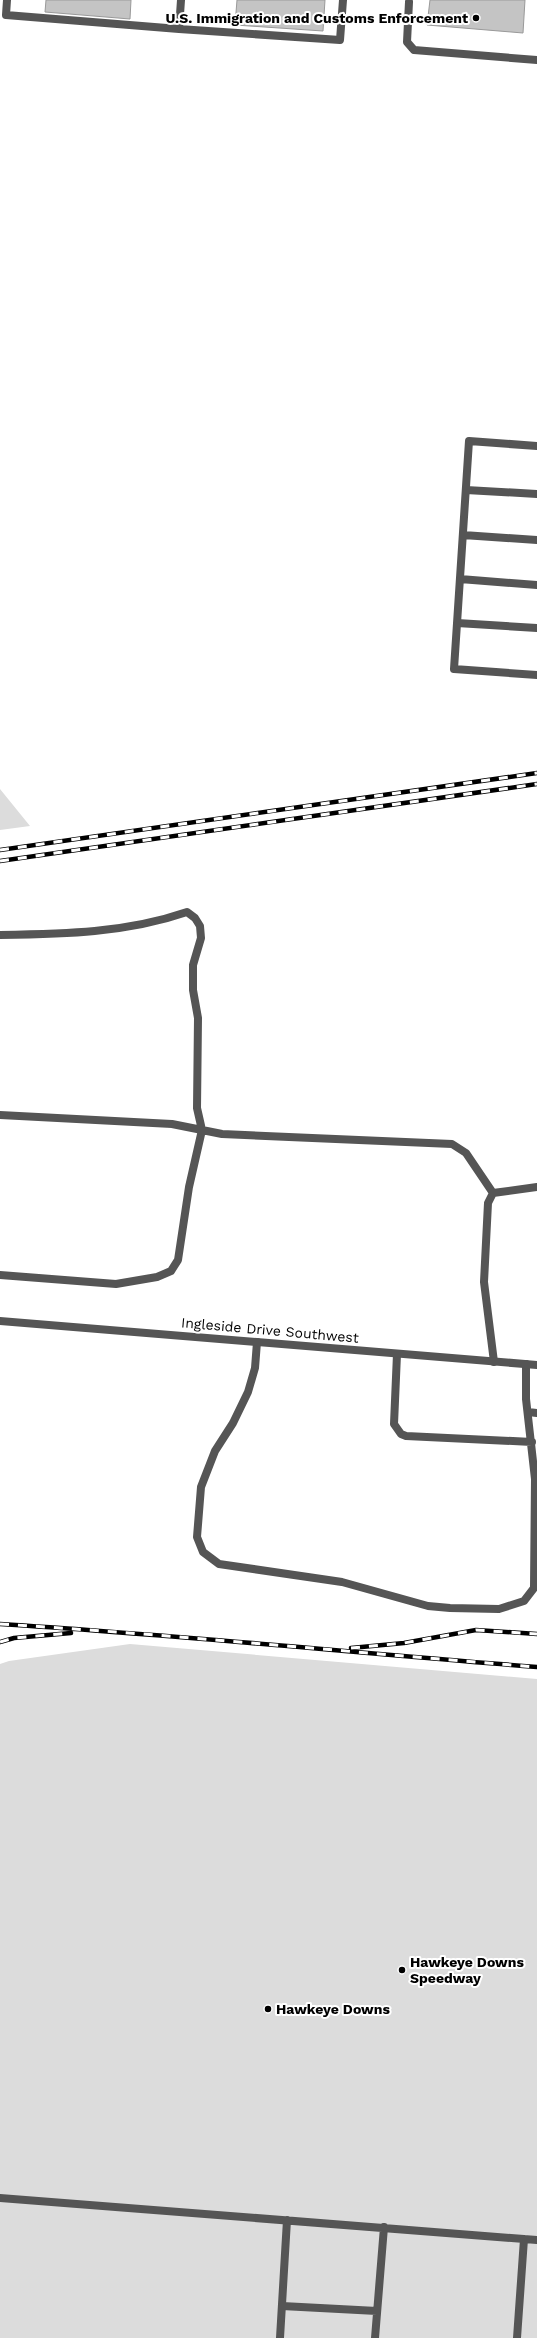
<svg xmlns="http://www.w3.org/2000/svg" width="537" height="2338" font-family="'Work Sans',sans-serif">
<rect width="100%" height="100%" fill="#fff"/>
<path fill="#dcdcdc" d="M 0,789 L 30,826 L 0,830 Z
M 130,1644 L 537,1679 L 537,2338 L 0,2338 L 0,1664 L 9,1661 Z"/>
<path fill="#c4c4c4" stroke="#999" d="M 46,0 L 131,0 L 130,19 L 45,12 Z
M 237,0 L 325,0 L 323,31 L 235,25 Z
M 430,0 L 525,0 L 523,33 L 427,25 Z"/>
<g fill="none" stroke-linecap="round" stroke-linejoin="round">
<path stroke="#555" stroke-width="8" d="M 7,0 L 6,15 L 179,29
M 181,0 L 179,29 L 340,40 L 343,0
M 409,2 L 407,42 L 414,50 L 537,60
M 537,446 L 469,441 L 454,669 L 537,675
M 466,490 L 537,494
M 463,535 L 537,540
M 460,579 L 537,585
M 457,623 L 537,628
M 0,935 C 64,934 126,933 187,912 L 195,918 L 200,926 L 201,938 L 193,965 L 193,990 L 198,1018 L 197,1108 L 202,1130 L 189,1187 L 178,1260 L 171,1271 L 157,1277 L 116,1284 L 0,1275
M 0,1115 L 172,1124 L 222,1134 L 452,1144 L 466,1153 L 493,1193
M 493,1193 L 488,1203 L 484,1282 L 494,1362
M 493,1193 L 537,1187
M 257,1342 L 255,1368 L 248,1392 L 233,1423 L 215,1451 L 201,1487 L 197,1537 L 203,1552 L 219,1564 L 342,1582 L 428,1606 L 450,1608 L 499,1609 L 524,1601 L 534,1588 L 535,1479 L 526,1399 L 526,1364
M 397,1354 L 394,1424 L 401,1434 L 406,1436 L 532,1442
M 528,1412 L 537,1413
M 0,2198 L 537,2240
M 282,2306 L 377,2311
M 280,2338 L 287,2220
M 375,2338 L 384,2227
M 517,2338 L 524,2239"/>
<path stroke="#555" stroke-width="8" d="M 0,1321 L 537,1365"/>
<g stroke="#000" stroke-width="4.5">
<path id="rail" d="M 0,850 L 537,773
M 0,861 L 537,784
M 0,1624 C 179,1635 358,1653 537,1667
M 0,1642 L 14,1638 L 71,1633
M 351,1648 L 404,1643 L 476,1630 L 537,1634"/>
</g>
<use href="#rail" stroke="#fff" stroke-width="3" stroke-dasharray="9" stroke-linecap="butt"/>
</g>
<g fill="#000" stroke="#fff" stroke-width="1.5">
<circle cx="476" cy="18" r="4"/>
<circle cx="402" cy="1970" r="4"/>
<circle cx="268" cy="2009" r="4"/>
</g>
<g text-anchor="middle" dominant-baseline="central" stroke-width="4" stroke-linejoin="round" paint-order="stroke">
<g font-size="14" font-weight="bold" fill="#000" stroke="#fff" text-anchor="start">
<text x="468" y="18" text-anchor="end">U.S. Immigration and Customs Enforcement</text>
<text x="410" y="1962">Hawkeye Downs<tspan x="410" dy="16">Speedway</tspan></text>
<text x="276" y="2009">Hawkeye Downs</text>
</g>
<g font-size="14" fill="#000" stroke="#fff">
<text transform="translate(270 1330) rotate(5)">Ingleside Drive Southwest</text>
</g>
</g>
</svg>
